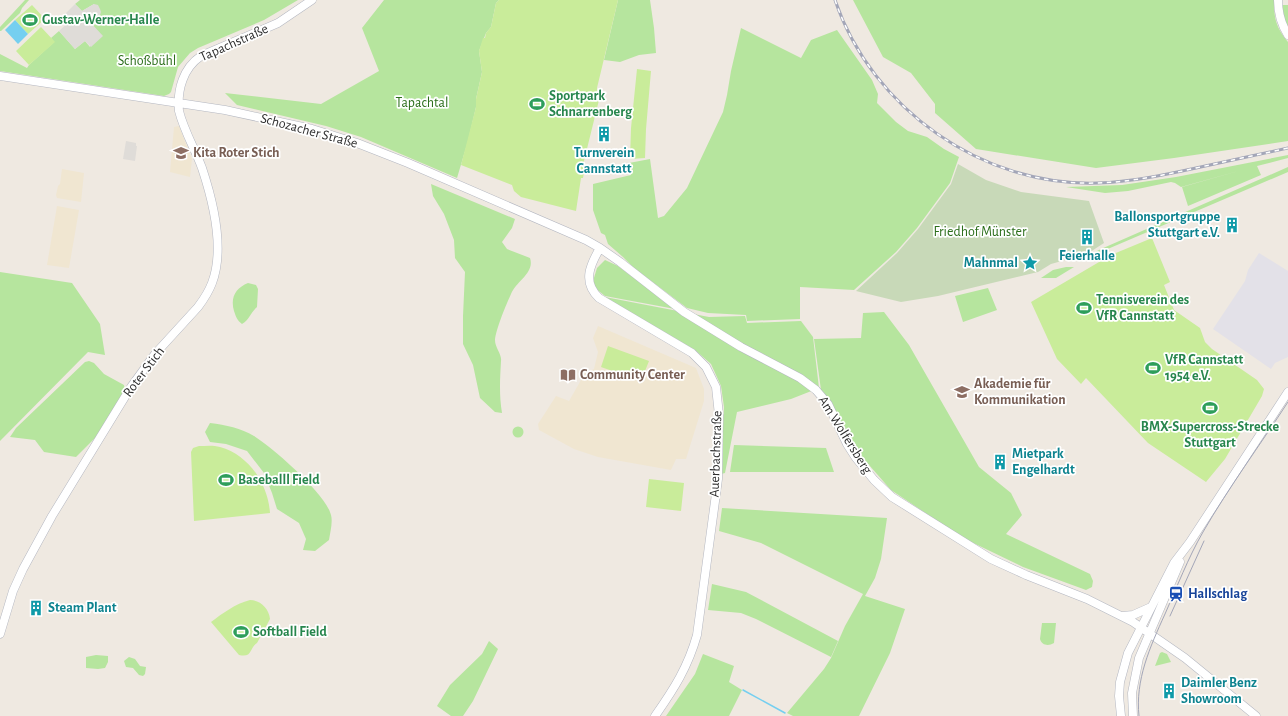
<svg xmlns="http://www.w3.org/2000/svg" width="1288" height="716" font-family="'Alegreya Sans',sans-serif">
<rect width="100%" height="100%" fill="#efe9e1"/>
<path fill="#e3e1e8" d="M 1259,253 L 1288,271 L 1288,357 L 1275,363 L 1271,369 L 1213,329 L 1245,281 L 1248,270 Z"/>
<path fill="#f0e6d1" d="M 179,126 L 192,159 L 190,177 L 170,172 L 174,127 Z
M 62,169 L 84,173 L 81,202 L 57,198 L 56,195 L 58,186 L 60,184 Z
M 57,206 L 79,210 L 69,268 L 47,265 Z
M 598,326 L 696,368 L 704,389 L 704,401 L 686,459 L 676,459 L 671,470 L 598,457 L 574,449 L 539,430 L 538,424 L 556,396 L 569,401 L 585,373 L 594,369 L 598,352 L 593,338 Z"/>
<path fill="#b6e59e" d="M 25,0 L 29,0 L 22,8 L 20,13 L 1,31 L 0,31 L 0,27 Z
M 80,0 L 298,0 L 264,20 L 198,48 L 190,53 L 178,67 L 171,92 L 169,94 L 164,96 L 0,71 L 0,54 L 27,68 L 29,65 L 54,42 L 51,38 L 59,31 L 75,49 L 85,41 L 90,47 L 91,21 L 94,17 L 96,19 L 94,4 L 82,11 L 75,4 Z
M 384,0 L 499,0 L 496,3 L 491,27 L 486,33 L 479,51 L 482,72 L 476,99 L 476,107 L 468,141 L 457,178 L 361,137 L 326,126 L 237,105 L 225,93 L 321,104 L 379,71 L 362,28 Z
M 618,0 L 650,0 L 654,28 L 656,53 L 639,55 L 620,62 L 604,60 Z
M 853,0 L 1274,0 C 1274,19 1276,27 1288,42 L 1288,141 L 1174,158 L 1096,168 L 976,149 L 935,113 L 935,104 L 911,73 L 883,57 Z
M 1282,5 L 1288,5 L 1288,28 L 1284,20 Z
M 741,28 L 801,58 L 811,40 L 837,30 L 872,80 L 878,94 L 877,103 L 896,122 L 908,131 L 927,137 L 944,149 L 959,157 L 950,183 L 917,228 L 896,252 L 854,290 L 800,287 L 800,319 L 747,321 L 746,315 L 708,313 L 687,308 L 634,268 L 623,257 L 608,244 L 605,235 L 601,233 L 593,210 L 593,184 L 631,175 L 629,163 L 650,159 L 658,218 L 664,216 L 687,188 L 723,112 L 727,95 L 731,71 Z
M 1288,155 L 1288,158 L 1257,166 L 1261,175 L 1188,206 L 1182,187 L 1242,170 L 1181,187 L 1175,183 L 1171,182 L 1128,191 L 1105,193 L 1066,187 L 1122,185 L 1176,177 Z
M 1288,167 L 1288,172 L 1103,251 L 1091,257 L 1093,253 L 1101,249 Z
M 431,184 L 515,219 L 512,228 L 502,242 L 507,249 L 530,258 C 535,273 516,281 511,294 C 506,305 496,329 495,340 C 495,348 502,354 501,361 C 500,379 499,395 502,413 L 495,412 L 480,398 L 473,365 L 463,344 L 463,316 L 465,272 L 455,258 L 454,240 L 444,214 L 433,196 Z
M 605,260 L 618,266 L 675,309 L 605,296 L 595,288 L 593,281 L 597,268 Z
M 1066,267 L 1074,267 L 1056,278 L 1041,278 L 1053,270 Z
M 0,272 L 72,283 L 100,324 L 105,355 L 88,352 L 0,441 Z
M 248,283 L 256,285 L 258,289 L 257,307 C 251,312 249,320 242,324 C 237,320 236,317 234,311 C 230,297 236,288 248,283 Z
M 988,288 L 997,310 L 963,322 L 955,296 Z
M 605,297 L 709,317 L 745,316 L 747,323 L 801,321 L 813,337 L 819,388 L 791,399 L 737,412 L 725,473 L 721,474 L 724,407 L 721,386 L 711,364 L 695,350 Z
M 884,312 L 909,345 L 979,467 L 1011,493 L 1022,515 L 1006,534 L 1090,574 L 1093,581 L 1092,587 L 1086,590 L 1023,567 L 963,538 L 891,490 L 862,457 L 848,439 L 821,390 L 814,339 L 861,338 L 863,313 Z
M 89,361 L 94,363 L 104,374 L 124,385 L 125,391 L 99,434 L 76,457 L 44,452 L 35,440 L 10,437 L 16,428 L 85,362 Z
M 210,423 C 226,425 241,428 254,436 C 273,448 326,494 331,515 C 333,522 330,533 329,540 L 315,551 L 303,550 L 306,539 L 299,523 L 277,509 L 272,493 L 264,473 L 247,451 L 226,444 L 210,442 L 205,432 Z
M512.5 432a5.5 5.5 0 1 1 11 0a5.5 5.5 0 1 1-11 0Z
M 734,445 L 826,448 L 834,472 L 730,472 Z
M 722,508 L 887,518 L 881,559 L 875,578 L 865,596 L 905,609 L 890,653 L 859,716 L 793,716 L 787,713 L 824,669 L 831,658 L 845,626 L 863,594 L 761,543 L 719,531 Z
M 712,584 L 746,592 L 838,641 L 831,657 L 756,619 L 741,613 L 708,610 Z
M 1042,623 L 1056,623 L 1054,643 C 1049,646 1042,646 1040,639 Z
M 489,641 L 498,649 L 473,701 L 463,716 L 451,716 L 437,706 L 450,685 L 482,654 Z
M 1162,652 L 1167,654 L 1171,662 L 1155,666 L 1160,653 Z
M 703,654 L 734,666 L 729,682 L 742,690 L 729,716 L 666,716 L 695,674 Z
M 96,655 L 108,656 L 108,662 L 105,668 L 98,669 L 86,668 L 86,657 Z
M 129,657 L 135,659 L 140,666 L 146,667 L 145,674 L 143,676 L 139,675 L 133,668 L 126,667 L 124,661 Z"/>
<path fill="#c8d9b8" d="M 958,164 L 986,180 L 1021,192 L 1089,201 L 1104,243 L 1087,254 L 1051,264 L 1038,272 L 938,296 L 901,302 L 856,291 L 897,253 L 918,229 L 951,184 Z"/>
<path fill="#c9ec9a" d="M 499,0 L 618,0 L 597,88 L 599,100 L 583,165 L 585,166 L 583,178 L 581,178 L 576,211 L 521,197 L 514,191 L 512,185 L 461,165 L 476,107 L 476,99 L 482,72 L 479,51 L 483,38 L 485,38 L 486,33 L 491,27 L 496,3 Z
M 32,5 L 45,19 L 28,34 L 15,20 Z
M 41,27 L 55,42 L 29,65 L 16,51 Z
M 637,69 L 651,71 L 646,129 L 645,158 L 630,159 L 631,128 Z
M 1152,238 L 1170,282 L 1164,285 L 1174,310 L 1200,328 L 1205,342 L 1212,349 L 1257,380 L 1264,389 L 1262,396 L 1225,459 L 1206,482 L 1148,443 L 1086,378 L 1081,384 L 1057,359 L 1031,302 L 1111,255 Z
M 608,346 L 649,361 L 641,381 L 601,367 Z
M 199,446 C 206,446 213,445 220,447 C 249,455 268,484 270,513 L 194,521 L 191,452 L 193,448 Z
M 649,479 L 684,483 L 681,511 L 646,507 Z
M 250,600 C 260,600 269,608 270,619 L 257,643 C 249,648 253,658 239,655 L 211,622 C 223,613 235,604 250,600 Z"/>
<path fill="#dfdcd8" d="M 75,4 L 82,11 L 94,4 L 98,5 L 100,9 L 101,12 L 100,15 L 96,19 L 94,17 L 91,21 L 92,24 L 103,36 L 91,47 L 85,41 L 75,49 L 59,31 L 70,21 L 64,15 Z
M 126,141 L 136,143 L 136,146 L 137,146 L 135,161 L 123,159 Z"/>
<path fill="#75cff0" d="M 15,20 L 28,34 L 18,44 L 5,30 Z"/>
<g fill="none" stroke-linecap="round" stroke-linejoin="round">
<path stroke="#75cff0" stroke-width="1.5" d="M 743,690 L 785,713"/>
<g stroke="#b4b7c1" stroke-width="9">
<path id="secondary" d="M 1278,0 C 1278,13 1281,24 1288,35
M 0,76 L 225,110 L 312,129 L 357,143 L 408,163 L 586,240 L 600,248 L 620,262 L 684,312 L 741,347 L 800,378 L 816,390 L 828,404 L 847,444 L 856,458 L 874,480 L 892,497 L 991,559 L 1026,575 L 1087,599 L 1133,622 L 1185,658 L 1256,716
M 600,248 C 590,265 582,282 599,298 L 692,353 L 706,367 L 716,387 L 719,415 L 718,479 L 697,635 C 688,667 674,689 655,716
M 1123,616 L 1133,615 L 1151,607
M 0,634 L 13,591 L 23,569 L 52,516 L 131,387 L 155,354 L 198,307 C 204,299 209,291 212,283 C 225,249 213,201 202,168 C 195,149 184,131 179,111 C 177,90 183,68 201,56 L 278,23 L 312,0
M 1121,716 L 1119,696 L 1120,682 L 1128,653 L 1174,563 L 1190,542 L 1288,392
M 1133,716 L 1132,693 L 1139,658 L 1180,562"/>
</g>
<use href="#secondary" stroke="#fff" stroke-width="8"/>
<path stroke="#a3a6b8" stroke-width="1" d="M 1170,616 L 1204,541
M 1139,716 C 1135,680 1150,647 1165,614 C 1177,587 1188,558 1203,532 C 1229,487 1260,445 1288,402"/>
<g stroke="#a3a6b8" stroke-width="3">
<path id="rail" d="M 835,0 C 872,109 983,187 1098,183 C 1131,182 1164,175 1196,168 C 1227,161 1257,155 1288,148"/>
</g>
<use href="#rail" stroke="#fff" stroke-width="1.5" stroke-dasharray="4.5" stroke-linecap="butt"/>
</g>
<defs>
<g id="stadium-bare" transform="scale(1.2)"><path d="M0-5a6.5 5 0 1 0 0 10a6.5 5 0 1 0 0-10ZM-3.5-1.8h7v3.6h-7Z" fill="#2e9e5b" stroke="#fff" stroke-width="2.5" paint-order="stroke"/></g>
<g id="building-bare" transform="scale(1.2)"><path d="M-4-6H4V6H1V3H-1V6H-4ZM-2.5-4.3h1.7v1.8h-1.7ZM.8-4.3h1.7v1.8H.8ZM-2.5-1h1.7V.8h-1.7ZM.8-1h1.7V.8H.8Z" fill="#0f9aa8" stroke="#fff" stroke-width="2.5" paint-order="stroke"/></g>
<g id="school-bare" transform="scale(1.2)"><path d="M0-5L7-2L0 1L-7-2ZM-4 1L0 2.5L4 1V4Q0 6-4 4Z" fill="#8d6e63" stroke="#fff" stroke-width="2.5" paint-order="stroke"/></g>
<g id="sight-bare" transform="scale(1.2)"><path d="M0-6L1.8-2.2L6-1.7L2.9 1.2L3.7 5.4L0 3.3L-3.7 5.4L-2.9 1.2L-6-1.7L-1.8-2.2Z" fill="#0f9aa8" stroke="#fff" stroke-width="2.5" paint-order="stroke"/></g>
<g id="library-bare" transform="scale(1.2)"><path d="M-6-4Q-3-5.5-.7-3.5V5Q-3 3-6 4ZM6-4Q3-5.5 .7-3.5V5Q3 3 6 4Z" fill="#8d6e63" stroke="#fff" stroke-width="2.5" paint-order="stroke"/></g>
<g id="university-bare" transform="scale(1.2)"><path d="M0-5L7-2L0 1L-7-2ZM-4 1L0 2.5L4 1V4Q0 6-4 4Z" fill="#8d6e63" stroke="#fff" stroke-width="2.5" paint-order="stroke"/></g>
<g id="station-bare" transform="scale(1.2)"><path d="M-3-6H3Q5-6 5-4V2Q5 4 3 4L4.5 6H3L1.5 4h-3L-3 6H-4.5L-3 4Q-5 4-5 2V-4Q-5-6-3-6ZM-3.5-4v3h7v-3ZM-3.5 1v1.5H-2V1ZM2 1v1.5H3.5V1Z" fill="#1a4fb4" stroke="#fff" stroke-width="2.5" paint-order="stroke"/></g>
</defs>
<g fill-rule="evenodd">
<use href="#stadium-bare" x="30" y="20"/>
<use href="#stadium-bare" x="537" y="104"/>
<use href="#building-bare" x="604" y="134"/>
<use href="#school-bare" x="181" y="153"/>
<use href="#building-bare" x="1232" y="225"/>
<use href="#building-bare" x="1087" y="237"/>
<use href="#sight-bare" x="1030" y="263"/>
<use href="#stadium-bare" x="1084" y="308"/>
<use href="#stadium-bare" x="1153" y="368"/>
<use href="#library-bare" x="568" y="375"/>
<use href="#university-bare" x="962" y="392"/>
<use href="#stadium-bare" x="1210" y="408"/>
<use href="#building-bare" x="1000" y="462"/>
<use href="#stadium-bare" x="226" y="480"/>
<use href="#station-bare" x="1176" y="594"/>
<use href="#building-bare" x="36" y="608"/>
<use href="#stadium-bare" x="241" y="632"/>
<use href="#building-bare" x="1169" y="691"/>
</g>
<g text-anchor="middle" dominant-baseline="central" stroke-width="3.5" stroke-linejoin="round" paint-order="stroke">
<g font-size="14" font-weight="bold" fill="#27864d" stroke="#fff" text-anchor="start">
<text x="42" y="20">Gustav-Werner-Halle</text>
<text x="549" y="96">Sportpark<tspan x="549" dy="16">Schnarrenberg</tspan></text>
<text x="1096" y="300">Tennisverein des<tspan x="1096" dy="16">VfR Cannstatt</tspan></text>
<text x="1165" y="360">VfR Cannstatt<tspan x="1165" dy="16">1954 e.V.</tspan></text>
<text x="1210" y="427" text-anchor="middle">BMX-Supercross-Strecke<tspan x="1210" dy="16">Stuttgart</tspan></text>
<text x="238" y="480">Baseballl Field</text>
<text x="253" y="632">Softball Field</text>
</g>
<g font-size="14" fill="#2e2e2e" stroke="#fff">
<text transform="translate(234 43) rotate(-24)">Tapachstraße</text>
<text transform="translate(309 131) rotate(15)">Schozacher Straße</text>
<text transform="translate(144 372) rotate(-53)">Roter Stich</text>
<text transform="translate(845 435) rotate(58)">Am Wolfersberg</text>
<text transform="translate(716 454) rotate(-88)">Auerbachstraße</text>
</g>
<g font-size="14" fill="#2c6e1b" stroke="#fff">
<text x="147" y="61">Schoßbühl</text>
<text x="422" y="103">Tapachtal</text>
<text x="980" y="232">Friedhof Münster</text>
</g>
<g font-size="14" font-weight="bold" fill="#785e54" stroke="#fff" text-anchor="start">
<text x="193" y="153">Kita Roter Stich</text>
<text x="580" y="375">Community Center</text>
<text x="974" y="384">Akademie für<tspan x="974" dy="16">Kommunikation</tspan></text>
</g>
<g font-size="14" font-weight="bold" fill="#0d838f" stroke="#fff" text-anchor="start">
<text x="604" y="153" text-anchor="middle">Turnverein<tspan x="604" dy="16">Cannstatt</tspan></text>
<text x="1220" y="217" text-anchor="end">Ballonsportgruppe<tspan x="1220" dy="16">Stuttgart e.V.</tspan></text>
<text x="1087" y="256" text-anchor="middle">Feierhalle</text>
<text x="1018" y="263" text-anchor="end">Mahnmal</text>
<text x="1012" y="454">Mietpark<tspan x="1012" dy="16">Engelhardt</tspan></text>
<text x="48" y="608">Steam Plant</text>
<text x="1181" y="683">Daimler Benz<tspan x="1181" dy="16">Showroom</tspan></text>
</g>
<g font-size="14" font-weight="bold" fill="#164399" stroke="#fff" text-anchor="start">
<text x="1188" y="594">Hallschlag</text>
</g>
</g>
</svg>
